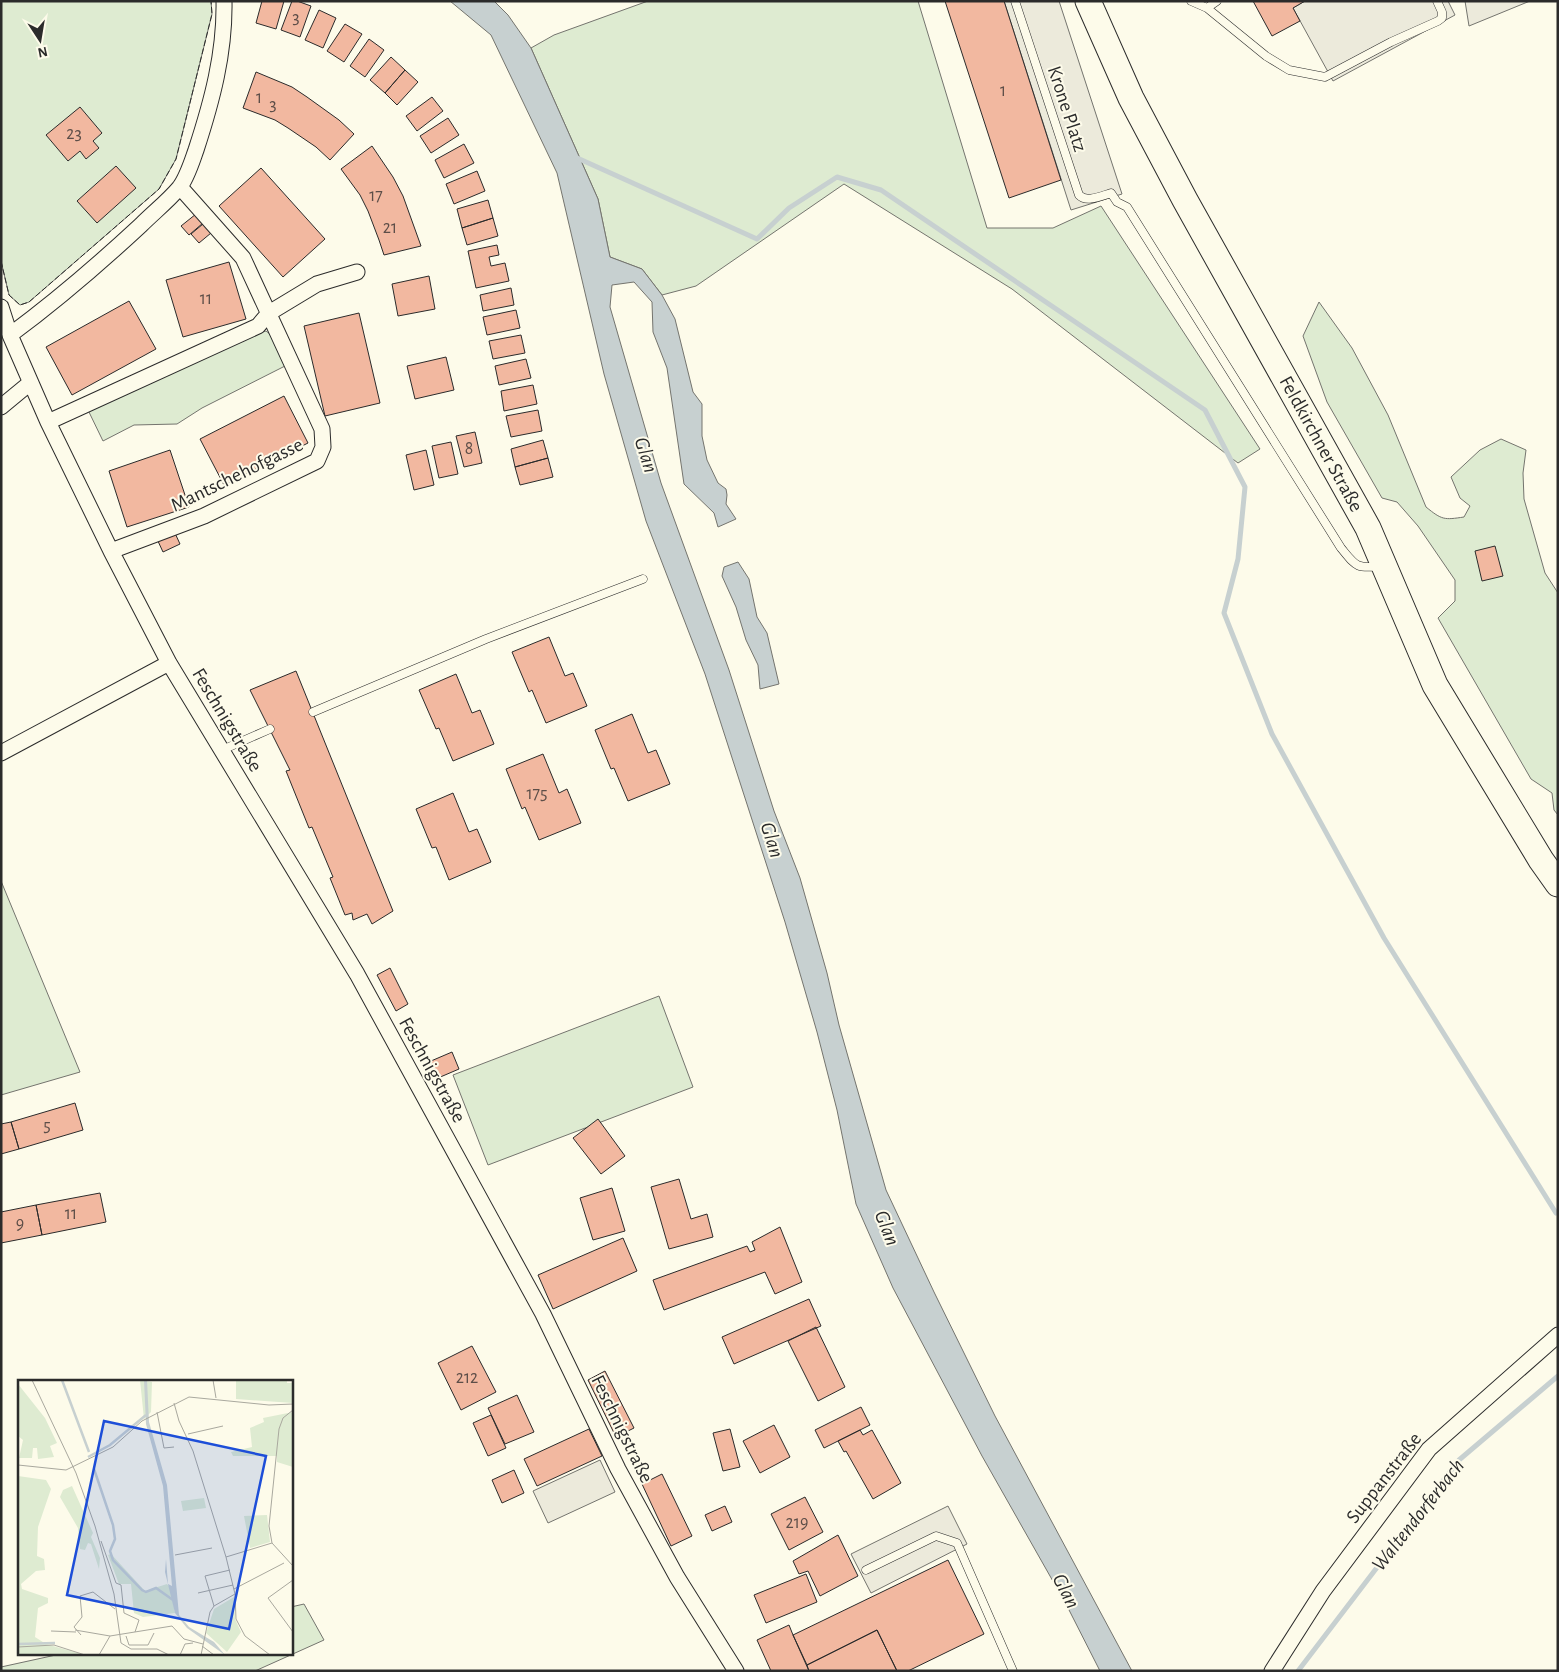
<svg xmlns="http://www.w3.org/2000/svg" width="1559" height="1672" font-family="'Alegreya Sans',sans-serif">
<rect width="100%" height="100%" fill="#fdfbea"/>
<path fill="#deebd1" stroke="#74746e" d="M 1,1 L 211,1 L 212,14 L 176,159 L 159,189 L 29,302 L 20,305 L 9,295 L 1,261 Z
M 648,1 L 918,1 L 987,228 L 1053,228 L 1101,206 L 1260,449 L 1238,463 L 1012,289 L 844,184 L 696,286 L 662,295 L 642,269 L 610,257 L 598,199 L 531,48 L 554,35 Z
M 1319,302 L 1352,348 L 1388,415 L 1426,507 C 1442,520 1444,520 1464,517 L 1470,506 L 1460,498 L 1451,477 L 1480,450 L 1501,439 L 1526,450 L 1523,473 L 1524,499 L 1545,573 L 1558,593 L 1558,815 L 1554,810 L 1552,793 L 1531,779 L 1438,618 L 1455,601 L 1455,580 L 1418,526 L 1397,502 L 1382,498 L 1327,402 L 1303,336 Z
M 266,331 L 275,338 L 287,365 L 202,408 L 177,424 L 134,425 L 103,441 L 88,410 L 248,336 Z
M 1,881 L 80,1072 L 1,1095 Z
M 659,996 L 693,1087 L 488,1165 L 453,1075 Z
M 304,1604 L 324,1640 L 255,1671 L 1,1671 L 1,1667 L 65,1653 L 291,1653 L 291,1607 Z"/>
<path fill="#eceadb" stroke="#74746e" d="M 1004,1 L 1059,1 L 1122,194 L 1071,210 Z
M 1305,1 L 1448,1 L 1455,15 L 1333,81 L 1293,8 Z
M 1465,1 L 1530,1 L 1469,26 Z
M 600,1460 L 615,1492 L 548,1523 L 533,1491 Z
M 948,1506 L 967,1544 L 871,1593 L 851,1554 Z"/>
<path fill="#c7d0d0" stroke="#74746e" d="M 450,1 L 494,1 L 508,15 L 531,48 L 598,199 L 610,257 L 642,269 L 662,295 L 675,319 L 693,392 L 702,404 L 702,436 L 707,460 L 718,483 L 726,489 L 727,495 L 726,504 L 736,519 L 718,527 L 714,513 L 684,484 L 667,368 L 653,332 L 652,302 L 634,282 L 612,285 L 610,307 L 661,483 L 729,670 L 774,811 L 800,878 L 827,973 L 839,1025 L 886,1190 L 934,1292 L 995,1416 L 1132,1671 L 1100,1671 L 1067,1606 L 982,1456 L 893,1288 L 856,1204 L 837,1110 L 817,1032 L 785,922 L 705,674 L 646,521 L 604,374 L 557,173 L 491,35 Z
M 738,562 L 749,579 L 757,617 L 767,633 L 779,684 L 760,689 L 758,665 L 746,640 L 736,607 L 722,576 L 724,567 Z"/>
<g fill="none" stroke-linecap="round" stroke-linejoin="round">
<path stroke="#c7d0d0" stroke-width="5" d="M 575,157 L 757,239 L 789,208 L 837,177 L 881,190 L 1205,410 L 1245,487 L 1238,559 L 1224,613 L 1272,734 L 1384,938 L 1556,1213
M 1298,1671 L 1459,1460 L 1558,1376"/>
</g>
<path fill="#f2b8a0" stroke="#2b2b2b" d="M 262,1 L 284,1 L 276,29 L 256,23 Z
M 292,1 L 297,1 L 311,6 L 300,37 L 281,30 Z
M 945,1 L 1004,1 L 1061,180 L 1009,198 Z
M 1253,1 L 1305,1 L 1293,8 L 1300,21 L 1272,36 Z
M 319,10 L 336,18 L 323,48 L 305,40 Z
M 345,24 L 362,34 L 344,62 L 327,51 Z
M 369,39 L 384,50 L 365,77 L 350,66 Z
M 391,57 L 405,70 L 385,93 L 370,80 Z
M 405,70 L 418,82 L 397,105 L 385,93 Z
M 256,72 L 292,87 L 307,97 L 339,120 L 354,134 L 330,160 L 316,147 L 288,128 L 275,120 L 243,108 Z
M 432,97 L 443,111 L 417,131 L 406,116 Z
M 80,107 L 102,133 L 93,141 L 99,148 L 86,159 L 80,151 L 68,161 L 46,135 Z
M 448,118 L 459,135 L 431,153 L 420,136 Z
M 464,144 L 474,163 L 444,178 L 435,160 Z
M 372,146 L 393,177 L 403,196 L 421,246 L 384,255 L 379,240 L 368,211 L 360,195 L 341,169 Z
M 116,166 L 136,188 L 97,223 L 77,201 Z
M 261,168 L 325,239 L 283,277 L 219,206 Z
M 477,171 L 485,191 L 454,204 L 446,184 Z
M 488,200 L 493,218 L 462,228 L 457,209 Z
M 196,214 L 203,223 L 189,235 L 181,226 Z
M 493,218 L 498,236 L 467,245 L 462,228 Z
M 203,224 L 211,233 L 199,243 L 191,234 Z
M 497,245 L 499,255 L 489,257 L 491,266 L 505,263 L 509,281 L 476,288 L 468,251 Z
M 229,262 L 246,319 L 183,337 L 166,280 Z
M 429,276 L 435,309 L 398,316 L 392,284 Z
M 511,288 L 514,305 L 483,311 L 480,295 Z
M 129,301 L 156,349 L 72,395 L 46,347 Z
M 516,310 L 520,328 L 487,335 L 483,317 Z
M 359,313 L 380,403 L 325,416 L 304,326 Z
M 521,335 L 525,353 L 493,359 L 489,341 Z
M 446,357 L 454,390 L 415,399 L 407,366 Z
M 526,359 L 531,378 L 499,385 L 495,366 Z
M 533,385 L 537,404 L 504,411 L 501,391 Z
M 284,396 L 308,443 L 224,485 L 200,439 Z
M 538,410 L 542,431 L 511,437 L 506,416 Z
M 475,432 L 482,463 L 464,467 L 456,436 Z
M 543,440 L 548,458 L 515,467 L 511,449 Z
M 451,442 L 458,474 L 439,478 L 432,446 Z
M 170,450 L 189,507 L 127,527 L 109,471 Z
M 426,450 L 434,485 L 414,490 L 406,455 Z
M 548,458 L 553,477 L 520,485 L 515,467 Z
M 174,531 L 180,544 L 163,552 L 157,539 Z
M 1495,546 L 1503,576 L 1482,581 L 1475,551 Z
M 549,637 L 565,676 L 573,673 L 587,706 L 546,723 L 532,690 L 529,692 L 512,652 Z
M 296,671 L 393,911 L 372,924 L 367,914 L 353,920 L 352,913 L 345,915 L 330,878 L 333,877 L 312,827 L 309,828 L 286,771 L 290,770 L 250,690 Z
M 456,674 L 472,713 L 480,710 L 494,744 L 453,761 L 439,728 L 436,729 L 419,690 Z
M 632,714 L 648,753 L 656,750 L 670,784 L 628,801 L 614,768 L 611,769 L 595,730 Z
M 543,754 L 559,793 L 567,789 L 581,823 L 539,840 L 525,807 L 522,809 L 506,769 Z
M 453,793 L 469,832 L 477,829 L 491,862 L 449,880 L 436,847 L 432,848 L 416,809 Z
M 390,968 L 408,1004 L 396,1011 L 377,975 Z
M 452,1052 L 459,1069 L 431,1081 L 424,1064 Z
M 75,1103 L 83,1130 L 19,1149 L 11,1122 Z
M 598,1119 L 625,1156 L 601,1174 L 573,1138 Z
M 11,1122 L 19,1149 L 1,1154 L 1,1124 Z
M 679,1179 L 691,1219 L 707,1214 L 713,1237 L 669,1249 L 651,1187 Z
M 612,1188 L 625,1231 L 593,1240 L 580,1198 Z
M 100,1193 L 106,1222 L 42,1235 L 36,1205 Z
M 36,1205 L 42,1235 L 1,1243 L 1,1212 Z
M 780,1227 L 802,1282 L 775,1294 L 765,1272 L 664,1310 L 653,1280 L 747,1246 L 750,1252 L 755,1250 L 752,1242 Z
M 623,1238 L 637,1271 L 553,1309 L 538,1275 Z
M 809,1299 L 821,1326 L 734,1364 L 722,1337 Z
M 816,1327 L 845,1387 L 818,1401 L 788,1341 Z
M 472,1346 L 496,1392 L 461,1410 L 438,1363 Z
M 605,1371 L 634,1428 L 616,1437 L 588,1380 Z
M 517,1395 L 534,1432 L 505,1444 L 488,1408 Z
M 861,1407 L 870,1425 L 824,1448 L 815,1430 Z
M 491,1415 L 506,1448 L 488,1456 L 473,1423 Z
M 774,1425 L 790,1457 L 760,1473 L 743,1441 Z
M 589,1429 L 602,1456 L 537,1486 L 524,1459 Z
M 730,1429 L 740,1467 L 723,1471 L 713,1433 Z
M 860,1430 L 863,1435 L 872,1430 L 901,1483 L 873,1499 L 846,1451 L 844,1452 L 838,1441 Z
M 514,1470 L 524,1493 L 502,1503 L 492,1480 Z
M 662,1474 L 692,1536 L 671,1546 L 642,1484 Z
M 805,1497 L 823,1532 L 789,1550 L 771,1514 Z
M 725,1506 L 732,1522 L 712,1531 L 705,1515 Z
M 838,1535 L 858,1576 L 820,1596 L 808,1571 L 799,1574 L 793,1561 Z
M 948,1560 L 984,1634 L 908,1671 L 897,1671 L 877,1630 L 807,1665 L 793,1635 Z
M 806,1574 L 817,1602 L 766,1623 L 754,1595 Z
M 789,1625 L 793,1635 L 809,1671 L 771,1671 L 757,1640 Z
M 877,1630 L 897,1671 L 809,1671 L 807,1665 Z"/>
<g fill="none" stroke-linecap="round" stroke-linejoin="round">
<g stroke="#2b2b2b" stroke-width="9">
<path id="lane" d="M 1015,1 L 1079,195 C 1086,203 1101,196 1111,193 L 1117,202 L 1127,207 L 1341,548 C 1356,566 1356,569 1380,566
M 1191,1 L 1207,8 L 1266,56 L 1289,70 L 1325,77 L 1391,42 L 1438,21 L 1442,18 L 1442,12 L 1437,1
M 1207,8 L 1217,1
M 313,712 L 486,639 L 643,579
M 222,750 L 270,729
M 866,1570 L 936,1536 L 957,1543 L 1013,1671"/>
</g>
<g stroke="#2b2b2b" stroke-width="17">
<path id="street" d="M 1,307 L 10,335 L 48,422 L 111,551 L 169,663 L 357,974 L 543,1314 L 618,1469 L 677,1577 L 736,1671
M 10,335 C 56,301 99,264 141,225 C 153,213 168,201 179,188 C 187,178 192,161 196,150 C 212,101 225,53 224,1
M 1,407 L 30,383
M 48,422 L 258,326 L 269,313 L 317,284 L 357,272
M 111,551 L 204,516 L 317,461 L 323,447 L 322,429 L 243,258 L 180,187
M 1,753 L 169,663
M 1272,1671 L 1323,1591 L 1429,1449 L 1558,1335"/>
</g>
<g stroke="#2b2b2b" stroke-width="27">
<path id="primary" d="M 1088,1 L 1131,98 L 1185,200 L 1368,528 L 1435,685 L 1541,860 L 1558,884"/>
</g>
<use href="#lane" stroke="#fdfbea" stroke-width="8"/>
<use href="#street" stroke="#fdfbea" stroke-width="15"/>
<use href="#primary" stroke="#fdfbea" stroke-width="25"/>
<path stroke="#2b2b2b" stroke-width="1" stroke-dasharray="6 2.5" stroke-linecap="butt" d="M 1,261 L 9,295 L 20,305 L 29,302 L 159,189 L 176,159 L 212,14 L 211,1"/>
</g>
<g text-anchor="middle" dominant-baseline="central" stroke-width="4" stroke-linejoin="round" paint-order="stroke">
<g font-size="18" fill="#5d4e48">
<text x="296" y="18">3</text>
<text x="1003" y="91">1</text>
<text x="259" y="98">1</text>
<text x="273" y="105">3</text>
<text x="74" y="134">23</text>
<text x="376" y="196">17</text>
<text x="390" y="228">21</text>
<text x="206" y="299">11</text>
<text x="469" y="449">8</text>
<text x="537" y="794">175</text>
<text x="47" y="1126">5</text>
<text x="71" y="1214">11</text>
<text x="20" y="1224">9</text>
<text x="467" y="1378">212</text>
<text x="797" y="1523">219</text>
</g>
<g font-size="20" fill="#2b2b2b" stroke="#fdfbea">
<text transform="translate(1067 109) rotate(72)">Krone Platz</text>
<text transform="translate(1321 444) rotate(61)">Feldkirchner Straße</text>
<text transform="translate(237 475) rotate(-26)">Mantschehofgasse</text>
<text transform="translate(227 720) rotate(59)">Feschnigstraße</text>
<text transform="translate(432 1070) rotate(61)">Feschnigstraße</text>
<text transform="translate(622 1429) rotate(64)">Feschnigstraße</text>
<text transform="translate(1384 1478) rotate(-52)">Suppanstraße</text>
</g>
<g font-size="21" font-style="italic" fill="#2b2b2b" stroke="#fdfbea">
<text transform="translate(646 455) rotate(72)">Glan</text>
<text transform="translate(772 840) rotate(72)">Glan</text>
<text transform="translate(887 1228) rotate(68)">Glan</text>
<text transform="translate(1418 1515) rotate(-52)">Waltendorferbach</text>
<text transform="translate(1066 1591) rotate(63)">Glan</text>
</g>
</g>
<g transform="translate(18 1380)">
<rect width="275" height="275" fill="#fdfbea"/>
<path d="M 122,0 L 134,2 L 133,32 L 126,39 ZM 218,0 L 269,0 L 269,3 L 275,3 L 275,23 L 218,19 ZM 0,4 L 27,38 L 39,63 L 32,66 L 36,77 L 20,79 L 19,68 L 15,68 L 14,78 L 1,78 L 5,60 L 0,56 ZM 275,32 L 275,87 L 259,82 L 259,76 L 215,76 L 213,72 L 234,67 L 232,48 L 246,42 L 245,38 ZM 0,96 L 28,100 L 33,109 L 20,147 L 19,176 L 26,179 L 27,190 L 18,191 L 3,204 L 4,209 L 30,218 L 30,223 L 20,228 L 17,257 L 28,264 L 67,275 L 0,275 ZM 54,106 L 75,153 L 73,157 L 82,178 L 81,189 L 73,164 L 70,163 L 67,170 L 62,169 L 60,148 L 42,117 L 45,110 ZM 186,118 L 188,128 L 165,131 L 163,121 ZM 249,135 L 252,162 L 232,168 L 226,136 ZM 93,174 L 127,211 L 149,204 L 153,209 L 157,233 L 125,237 L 116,233 L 113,204 L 101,204 L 90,175 ZM 216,217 L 217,239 L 223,252 L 209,272 L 188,253 L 196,229 Z" fill="#deebd1"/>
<path d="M 126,0 L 129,0 L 131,42 L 149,105 L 161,235 L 171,247 L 196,262 L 207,275 L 169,248 L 157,233 L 147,192 L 148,179 L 150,204 L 154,206 L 145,106 L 128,44 Z" fill="#c7d0d0"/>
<path fill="none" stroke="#c7d0d0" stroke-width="2.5" d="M 44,0 L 71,72M 70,77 L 92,65 L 128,35M 76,89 L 95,145 L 97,159 L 92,171 L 95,180 L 124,210 L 128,212 L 138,208 L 155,220M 0,264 L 37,263"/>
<path fill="none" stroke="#a9a89e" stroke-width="1" d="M 14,0 L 58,93 L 77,146 L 96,214 L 103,263 L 113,269 L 139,269 L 151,275M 195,0 L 198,18M 156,23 L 161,41 L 175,71 L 208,177 L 217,214 L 218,239 L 227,256 L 252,275M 275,30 L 265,38 L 261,49 L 251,146 L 254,163 L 275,186M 139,32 L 146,68 L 156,67M 170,54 L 205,46M 0,85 L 48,90 L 95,67 L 124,41 L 171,17 L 251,25 L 275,24M 83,161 L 98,203 L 103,205 L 106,233 L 121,240 L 117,252M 157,175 L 194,168M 208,177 L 254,163M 275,200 L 250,218 L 275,252M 216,209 L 266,183M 180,213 L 215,205M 196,226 L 187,196 L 212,190M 57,250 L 92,256M 33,251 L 58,252M 63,255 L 56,247 L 64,237 L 62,216 L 75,212 L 97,229M 108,256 L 111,265 L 130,265 L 136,253M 184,266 L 196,275M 0,267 L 36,265 L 67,275M 81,275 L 92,256 L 154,246 L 166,259 L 185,264M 162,275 L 167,264 L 175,263M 183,275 L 192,232 L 196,226 L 217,214"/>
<path fill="#1d4ed8" fill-opacity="0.15" stroke="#1d4ed8" stroke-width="2.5" d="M 86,41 L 248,76 L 211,249 L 49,215 Z"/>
<rect width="275" height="275" fill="none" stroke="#2b2b2b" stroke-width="2.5"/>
</g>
<rect width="1559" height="1672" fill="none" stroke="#2b2b2b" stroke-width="5"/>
<g transform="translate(40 40) rotate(168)" stroke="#fdfbea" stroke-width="4" paint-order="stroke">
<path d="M0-4L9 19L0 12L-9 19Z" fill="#2b2b2b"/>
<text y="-8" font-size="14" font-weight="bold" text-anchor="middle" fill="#2b2b2b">N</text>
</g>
</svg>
